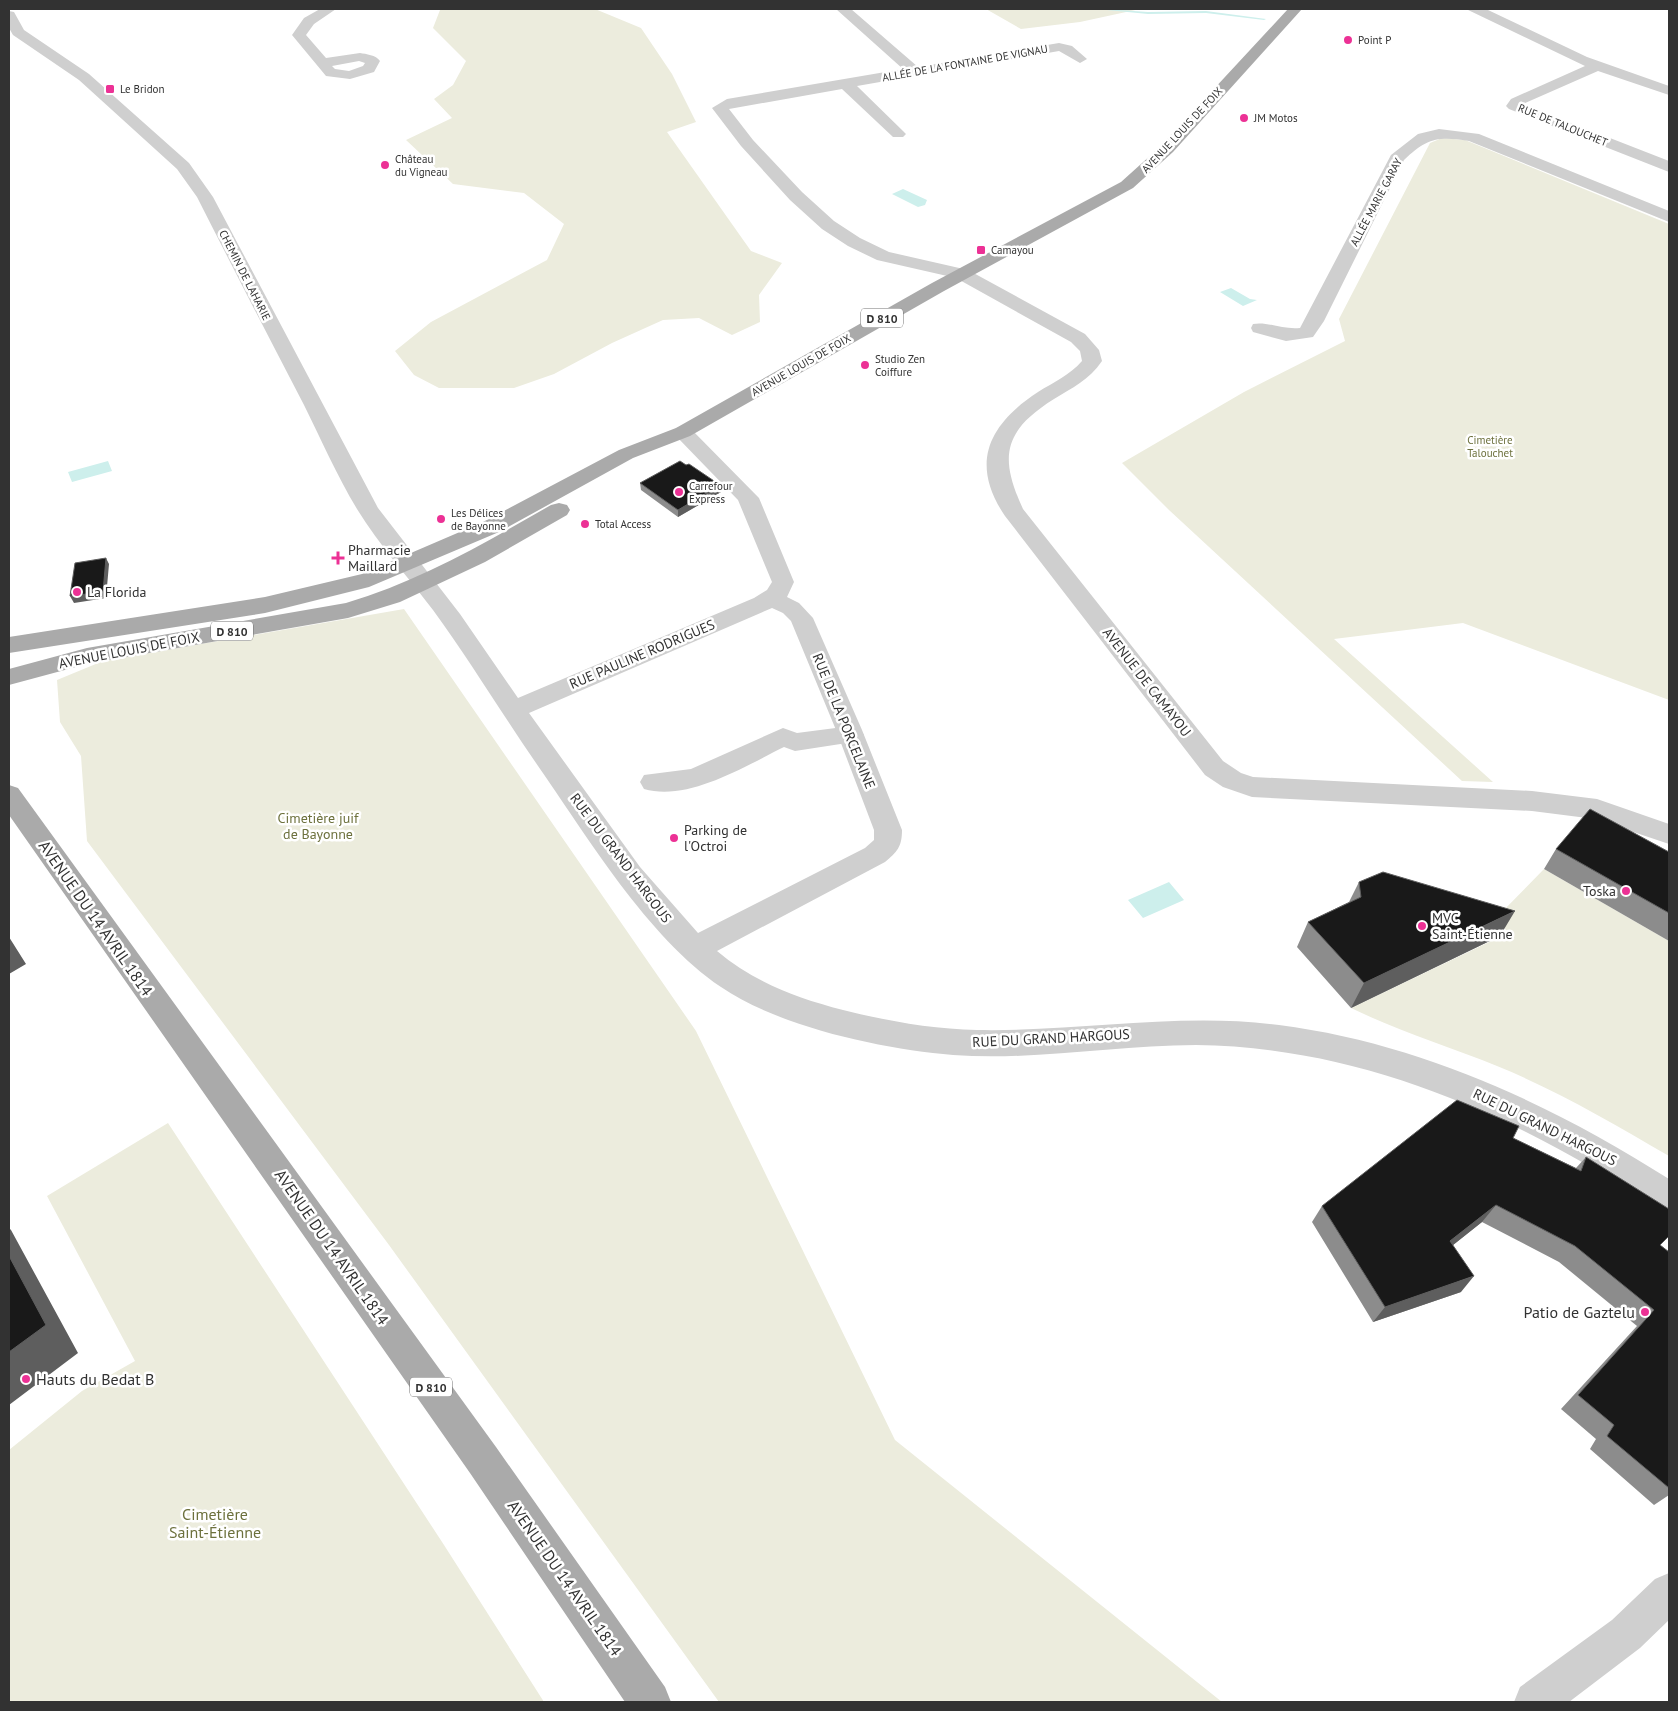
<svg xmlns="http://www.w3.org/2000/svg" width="1678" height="1711" font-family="'PT Sans',sans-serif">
<rect width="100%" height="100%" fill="#fff"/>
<path fill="#ececdd" d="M 595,9 L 641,28 L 672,74 L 696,122 L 667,132 L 751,251 L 782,263 L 759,295 L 760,322 L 732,335 L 699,318 L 663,320 L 612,343 L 554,374 L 514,388 L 439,388 L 414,375 L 395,351 L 431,322 L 547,260 L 564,224 L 524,193 L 453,184 L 406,140 L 452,118 L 434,99 L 453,85 L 466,61 L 433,28 L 440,10 Z
M 986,9 L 1140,9 L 1080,22 L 1021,29 Z
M 1442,138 L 1465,140 L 1669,224 L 1669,700 L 1463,623 L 1334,639 L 1493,782 L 1462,781 L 1169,510 L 1122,463 L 1244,392 L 1345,341 L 1339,319 L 1430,143 Z
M 404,609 L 696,1031 L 895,1440 L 1222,1702 L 719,1702 L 389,1245 L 87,841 L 81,756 L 60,722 L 57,680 L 103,661 Z
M 1544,869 L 1669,941 L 1669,1156 C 1613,1123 1556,1090 1497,1066 C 1448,1046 1398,1031 1351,1008 L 1508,933 L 1497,917 Z
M 168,1123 L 444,1545 L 544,1702 L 9,1702 L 9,1450 L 82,1391 L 135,1361 L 47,1196 Z"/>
<path fill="#cdefec" d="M 903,189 L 927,200 L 925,205 L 918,207 L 892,194 Z
M 1231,288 L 1250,299 L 1257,300 L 1243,306 L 1220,292 Z
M 108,461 L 112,471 L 72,482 L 68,472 Z
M 1169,882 L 1184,900 L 1143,918 L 1128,900 Z"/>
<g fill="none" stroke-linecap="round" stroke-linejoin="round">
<path fill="#cdefec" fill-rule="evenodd" d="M 1105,9 L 1148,12 L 1206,11 L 1266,19 L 1264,20 L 1206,13 L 1148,14 L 1107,10 Z"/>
<path fill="#cfcfcf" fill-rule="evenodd" d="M 851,726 L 860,729 L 864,735 L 860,741 L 795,751 L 784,747 C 745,766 688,802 644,789 L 640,782 L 644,775 L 691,769 L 783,728 L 797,733 Z"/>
<path fill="#cfcfcf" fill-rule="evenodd" d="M 320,9 L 336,9 L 314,24 L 306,35 L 326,58 L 360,53 C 366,54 376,55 380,61 L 374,72 L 350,79 L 326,76 L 292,35 L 304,18 ZM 359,61 L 365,63 L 363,66 L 349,71 L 335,69 L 332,66 Z
M 836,9 L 851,9 L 918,67 L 1059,43 L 1072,46 L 1087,59 L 1080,63 L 1059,51 L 857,86 L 903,131 L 906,134 L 903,137 L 893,137 L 842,89 L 729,109 L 753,140 L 802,192 L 834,221 L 860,238 L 889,252 L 968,270 L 1085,334 L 1099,350 L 1102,361 C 1089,380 1072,388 1054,399 C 1003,431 999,457 1023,509 L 1223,761 L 1241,773 L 1253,777 L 1532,791 L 1597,799 L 1669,824 L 1669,844 L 1595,819 L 1532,811 L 1252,797 L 1223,787 L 1205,775 L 1005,516 C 969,463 989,424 1038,392 C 1054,382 1070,375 1082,361 L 1080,351 L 1071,342 L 956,278 L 877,260 L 848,246 L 822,229 L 790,200 L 741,146 L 712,108 L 727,99 L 903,69 Z
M 1466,9 L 1488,10 L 1587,57 L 1669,86 L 1669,95 L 1598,71 L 1523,104 L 1669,161 L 1669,172 L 1509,109 L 1506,106 L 1511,99 L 1585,66 Z
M 9,11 L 14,12 L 24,30 L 89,74 L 189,163 L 213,197 L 378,508 L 460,614 L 518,698 L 754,598 L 767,590 L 772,582 L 738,500 L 676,436 L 673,432 L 676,428 L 683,426 L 690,428 L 759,498 L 794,582 L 787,597 L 799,603 L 813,618 L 862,730 L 902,830 C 902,847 897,852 885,862 L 717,951 C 754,982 796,998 843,1010 C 887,1021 932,1029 977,1030 C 1078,1032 1178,1012 1279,1025 C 1419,1043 1551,1104 1669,1179 L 1669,1212 L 1657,1208 C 1518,1117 1365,1047 1196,1045 C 1115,1045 1034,1061 953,1055 C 882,1049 779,1027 721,987 C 647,937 587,836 536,763 C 501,712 470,661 433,610 C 408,577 379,545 357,509 C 337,476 321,439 304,405 C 268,336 232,266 197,197 L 177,169 L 79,80 L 13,35 L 9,28 ZM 772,608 L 783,613 L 791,621 L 836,730 L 874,830 L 874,840 L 865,848 L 698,933 L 640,867 L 529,713 Z
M 1439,129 L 1479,134 L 1669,211 L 1669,222 L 1469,141 C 1438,136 1427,138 1404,160 L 1324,321 L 1313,337 L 1286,341 L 1253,332 L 1251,328 L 1253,324 C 1267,321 1283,330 1300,328 L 1391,155 L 1418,134 Z
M 1669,1573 L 1669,1620 L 1640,1648 L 1569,1702 L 1514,1702 L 1520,1687 L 1612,1620 L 1655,1579 Z"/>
<path fill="#aaa" fill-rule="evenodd" d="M 1288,9 L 1302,9 L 1173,152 L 1133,188 L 944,291 L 690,436 L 633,458 L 499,532 L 369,587 L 265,613 L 9,653 L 9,637 L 265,597 L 362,574 L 483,522 L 619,450 L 676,428 L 932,283 L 1121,182 L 1161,146 Z
M 559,503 L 567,505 L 570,510 L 567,515 L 485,562 L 400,602 L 348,618 L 87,664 L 9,685 L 9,669 L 87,648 L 346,603 C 420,581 485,543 551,505 Z
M 9,785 L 18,788 L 496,1447 L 665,1687 L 671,1702 L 625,1702 L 470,1473 L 9,815 Z"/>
</g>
<path fill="#8c8c8c" d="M 640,483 L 721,492 L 678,517 L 641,490 Z
M 1556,849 L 1669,852 L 1669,941 L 1544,869 Z
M 1359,882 L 1500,936 L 1351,1008 L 1297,947 L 1308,922 L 1349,902 Z
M 1513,1138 L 1576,1168 L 1586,1157 L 1660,1245 L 1669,1252 L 1669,1495 L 1654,1505 L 1590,1449 L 1596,1439 L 1561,1409 L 1637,1326 L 1559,1262 L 1482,1222 L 1453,1245 L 1461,1292 L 1373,1322 L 1312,1222 L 1322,1206 Z"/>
<path fill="#5e5e5e" d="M 720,485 L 721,492 L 678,517 L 678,510 Z
M 106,558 L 109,564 L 106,598 L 74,603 L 70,596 Z
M 1515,911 L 1500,936 L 1351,1008 L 1364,983 Z
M 9,937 L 26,964 L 9,974 Z
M 1496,1205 L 1482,1222 L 1438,1257 L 1450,1241 Z
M 9,1228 L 11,1230 L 78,1353 L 9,1405 Z
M 1474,1276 L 1461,1292 L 1373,1322 L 1385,1307 Z"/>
<path fill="#191919" stroke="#5e5e5e" d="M 680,461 L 686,465 L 689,464 L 720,485 L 678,510 L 640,483 Z
M 106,558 L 103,592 L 70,596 L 75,563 Z
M 1590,809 L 1669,852 L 1669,913 L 1556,849 Z
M 1383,872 L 1515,911 L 1364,983 L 1308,922 L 1361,897 L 1359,882 Z
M 1457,1100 L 1519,1126 L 1513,1138 L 1581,1171 L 1586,1157 L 1669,1209 L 1669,1236 L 1660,1245 L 1669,1252 L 1669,1488 L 1607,1436 L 1614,1425 L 1578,1395 L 1654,1310 L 1575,1246 L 1496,1205 L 1450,1241 L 1474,1276 L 1385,1307 L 1322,1206 Z
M 9,1256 L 46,1325 L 9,1352 Z"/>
<g fill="#ec3195" stroke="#fff" stroke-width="2">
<circle cx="1348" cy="40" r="5"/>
<rect x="105" y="84" width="10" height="10" rx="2.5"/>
<circle cx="1244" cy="118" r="5"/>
<circle cx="385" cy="165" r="5"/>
<rect x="976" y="245" width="10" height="10" rx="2.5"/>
<circle cx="865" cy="365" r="5"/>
<circle cx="679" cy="492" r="5"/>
<circle cx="441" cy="519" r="5"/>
<circle cx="585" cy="524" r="5"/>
<path d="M335.5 550.5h5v5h5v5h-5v5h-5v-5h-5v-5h5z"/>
<circle cx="77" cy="592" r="5"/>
<circle cx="674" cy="838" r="5"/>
<circle cx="1626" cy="891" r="5"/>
<circle cx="1422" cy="926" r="5"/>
<circle cx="1645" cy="1312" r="5"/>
<circle cx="26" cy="1379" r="5"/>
</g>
<g text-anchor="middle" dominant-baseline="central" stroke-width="5" stroke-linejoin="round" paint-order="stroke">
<g font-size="11" fill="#323232" stroke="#fff" text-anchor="start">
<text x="1358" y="40">Point P</text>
<text x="120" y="89">Le Bridon</text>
<text x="1254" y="118">JM Motos</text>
<text x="395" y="159">Château<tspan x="395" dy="13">du Vigneau</tspan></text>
<text x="991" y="250">Camayou</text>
<text x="875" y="359">Studio Zen<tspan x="875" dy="13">Coiffure</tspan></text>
<text x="689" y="486">Carrefour<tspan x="689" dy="13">Express</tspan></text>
<text x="451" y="513">Les Délices<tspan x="451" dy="13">de Bayonne</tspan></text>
<text x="595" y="524">Total Access</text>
</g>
<g font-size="11" fill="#323232" stroke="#fff">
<text transform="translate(965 63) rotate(-10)">ALLÉE DE LA FONTAINE DE VIGNAU</text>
<text transform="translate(1563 125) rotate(22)">RUE DE TALOUCHET</text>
<text transform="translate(1182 130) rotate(-47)">AVENUE LOUIS DE FOIX</text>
<text transform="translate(1376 202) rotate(-62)">ALLÉE MARIE GARAY</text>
<text transform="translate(245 275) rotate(63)">CHEMIN DE LAHARIE</text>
<text transform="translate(801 365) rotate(-30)">AVENUE LOUIS DE FOIX</text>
</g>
<g font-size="11" fill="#6d713d" stroke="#fff">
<text x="1490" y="440">Cimetière<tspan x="1490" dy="13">Talouchet</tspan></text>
</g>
<g fill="#fff" stroke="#707070" stroke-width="1">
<rect x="861" y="308.5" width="42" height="19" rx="4"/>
<rect x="211" y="621.5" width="42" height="19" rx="4"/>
<rect x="410" y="1377.5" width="42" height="19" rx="4"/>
</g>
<g font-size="12" font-weight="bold" fill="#323232">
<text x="882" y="318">D 810</text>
<text x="232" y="631">D 810</text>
<text x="431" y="1387">D 810</text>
</g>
<g font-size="14" fill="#323232" stroke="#fff" text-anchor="start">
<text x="348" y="550">Pharmacie<tspan x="348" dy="16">Maillard</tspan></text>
<text x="87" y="592">La Florida</text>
<text x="684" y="830">Parking de<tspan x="684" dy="16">l'Octroi</tspan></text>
<text x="1616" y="891" text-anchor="end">Toska</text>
<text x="1432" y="918">MVC<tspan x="1432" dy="16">Saint-Étienne</tspan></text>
</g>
<g font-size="14" fill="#323232" stroke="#fff">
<text transform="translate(129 650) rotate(-11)">AVENUE LOUIS DE FOIX</text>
<text transform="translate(642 654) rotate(-23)">RUE PAULINE RODRIGUES</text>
<text transform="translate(1147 682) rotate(52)">AVENUE DE CAMAYOU</text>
<text transform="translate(844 721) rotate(68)">RUE DE LA PORCELAINE</text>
<text transform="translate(621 858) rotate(53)">RUE DU GRAND HARGOUS</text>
<text transform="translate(1051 1038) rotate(-3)">RUE DU GRAND HARGOUS</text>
<text transform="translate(1545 1127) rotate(26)">RUE DU GRAND HARGOUS</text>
</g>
<g font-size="14" fill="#6d713d" stroke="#fff">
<text x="318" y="818">Cimetière juif<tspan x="318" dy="16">de Bayonne</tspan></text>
</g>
<g font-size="16" fill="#323232" stroke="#fff">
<text transform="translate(96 918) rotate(55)">AVENUE DU 14 AVRIL 1814</text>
<text transform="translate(332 1247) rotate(55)">AVENUE DU 14 AVRIL 1814</text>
<text transform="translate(565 1578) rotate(55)">AVENUE DU 14 AVRIL 1814</text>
</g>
<g font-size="16" fill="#323232" stroke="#fff" text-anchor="end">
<text x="1635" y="1312">Patio de Gaztelu</text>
<text x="36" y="1379" text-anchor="start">Hauts du Bedat B</text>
</g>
<g font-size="16" fill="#6d713d" stroke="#fff">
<text x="215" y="1514">Cimetière<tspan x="215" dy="18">Saint-Étienne</tspan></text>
</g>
</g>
<rect width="1678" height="1711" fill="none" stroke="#323232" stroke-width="20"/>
</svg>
